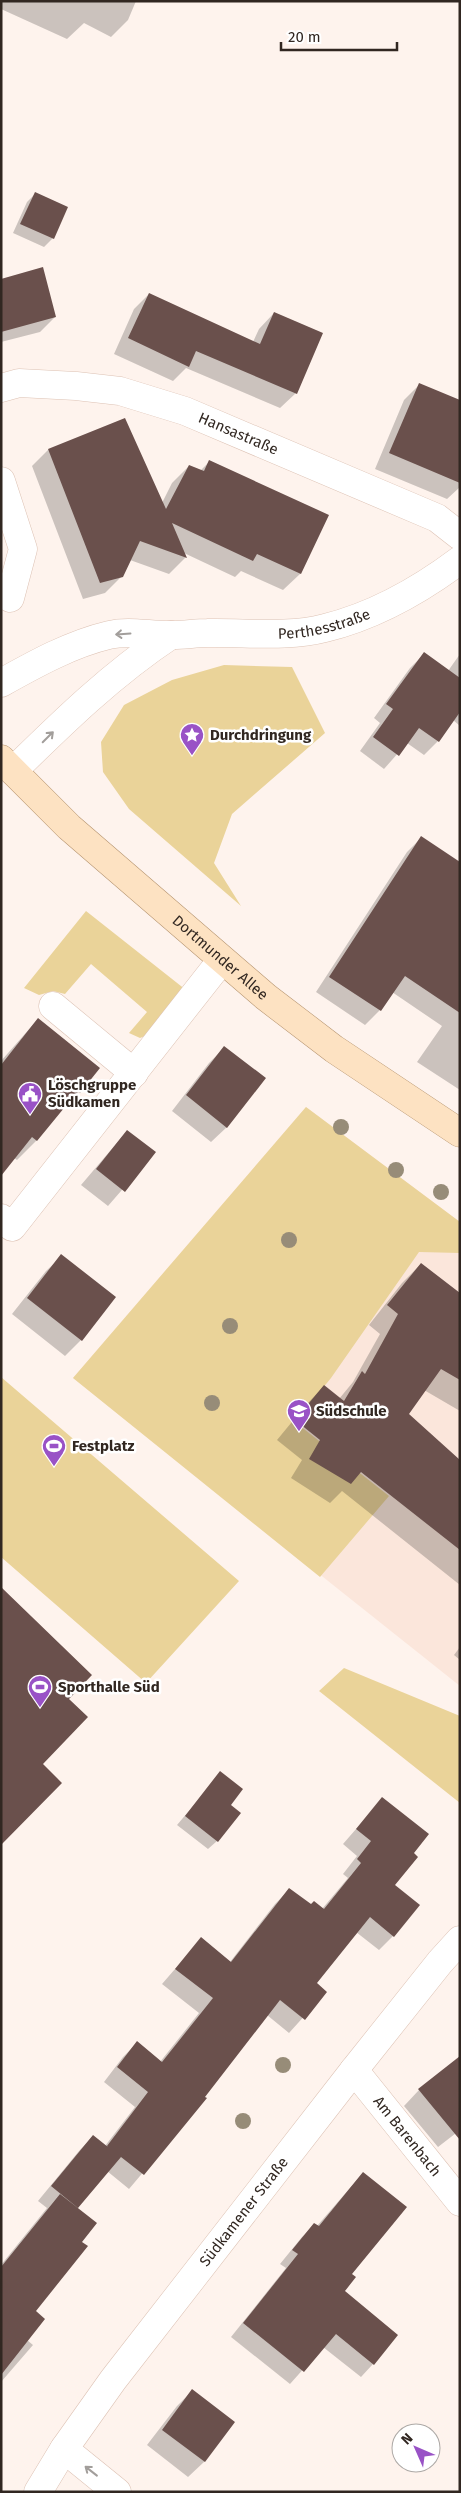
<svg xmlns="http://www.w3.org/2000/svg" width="461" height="2493" font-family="'Fira Sans',sans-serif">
<rect width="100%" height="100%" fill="#fef3ed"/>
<path fill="#fbe6db" d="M 306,1107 L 460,1222 L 460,1686 L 73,1378 Z"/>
<path fill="#ead399" d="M 224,665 L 292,667 L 325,733 L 232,814 L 214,863 L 241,906 L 129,809 L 103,772 L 101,742 L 124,705 L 172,680 Z
M 86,911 L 186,990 L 152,1033 L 140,1038 L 129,1033 L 147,1012 L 91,964 L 65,994 L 53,991 L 39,995 L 24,988 Z
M 306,1107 L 460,1222 L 460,1253 L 419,1252 L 331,1378 L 295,1422 L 389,1496 L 320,1577 L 73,1378 Z
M 1,1377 L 239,1581 L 146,1683 L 1,1557 Z
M 344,1668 L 460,1716 L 460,1803 L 319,1691 Z"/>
<path fill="#0003" d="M 1,1 L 136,1 L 128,20 L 111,37 L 84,23 L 67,39 L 1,9 Z
M 35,194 L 66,208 L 53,238 L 44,247 L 13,233 L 27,202 Z
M 1,280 L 55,317 L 40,332 L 1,342 Z
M 149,294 L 253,342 L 259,329 L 274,313 L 296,393 L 280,408 L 186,368 L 173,381 L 114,354 L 134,309 Z
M 420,384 L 460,401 L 460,487 L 447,499 L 375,469 L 404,400 Z
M 48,450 L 162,503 L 172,483 L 189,466 L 200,471 L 210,461 L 327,516 L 300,574 L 283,590 L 241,571 L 235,577 L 184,553 L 186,557 L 169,574 L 130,560 L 122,576 L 105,593 L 83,599 L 32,466 Z
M 424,654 L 448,671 L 460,654 L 460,726 L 453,720 L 438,741 L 424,755 L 407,743 L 384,769 L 360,751 L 380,723 L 374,718 L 410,668 Z
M 422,837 L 460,896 L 460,1090 L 417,1062 L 442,1026 L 392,992 L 380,1010 L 365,1025 L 316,992 L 407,852 Z
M 38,1019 L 79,1092 L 60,1111 L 36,1141 L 17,1160 L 14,1158 L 1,1174 L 1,1061 Z
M 224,1048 L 227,1127 L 211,1142 L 172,1111 L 209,1063 Z
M 127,1131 L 154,1153 L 108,1206 L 81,1185 Z
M 62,1256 L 114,1297 L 81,1340 L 65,1356 L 12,1314 L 46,1271 Z
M 421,1264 L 460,1295 L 460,1411 L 424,1390 L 407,1414 L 460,1475 L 460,1585 L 342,1491 L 330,1503 L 291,1478 L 302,1460 L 277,1440 L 305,1406 L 324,1386 L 339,1399 L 353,1382 L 380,1334 L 369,1325 L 402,1283 Z
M 460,1647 L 460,1660 L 454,1655 Z
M 221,1773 L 229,1805 L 217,1841 L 208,1849 L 177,1825 Z
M 383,1798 L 412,1854 L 394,1886 L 393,1936 L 379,1950 L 356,1932 L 315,1984 L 326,1992 L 289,2033 L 267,2015 L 204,2097 L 205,2099 L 129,2189 L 107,2171 L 76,2208 L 81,2242 L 34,2311 L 27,2340 L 33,2345 L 1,2382 L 1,2265 L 47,2208 L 38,2201 L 79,2151 L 93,2136 L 105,2146 L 135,2107 L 104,2082 L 123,2057 L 137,2043 L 160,2062 L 199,2013 L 162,1984 L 201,1939 L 230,1962 L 275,1904 L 290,1889 L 311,1906 L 322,1909 L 348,1878 L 343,1874 L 357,1856 L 343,1844 Z
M 419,2090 L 460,2130 L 438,2147 L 404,2106 Z
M 363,2173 L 350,2274 L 343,2291 L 373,2364 L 361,2377 L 323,2347 L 290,2384 L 231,2337 L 286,2268 L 280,2264 L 302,2237 L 315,2224 L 317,2226 Z
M 192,2391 L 234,2423 L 204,2462 L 188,2477 L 147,2445 L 177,2406 Z"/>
<path fill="#6a504c" d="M 35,192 L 68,207 L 54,239 L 20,224 Z
M 43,267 L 56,317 L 1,332 L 1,279 Z
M 149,293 L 260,344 L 274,312 L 323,333 L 297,394 L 196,351 L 189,367 L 128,338 Z
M 419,383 L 460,400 L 460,483 L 389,453 Z
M 125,418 L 166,509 L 189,465 L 204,471 L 209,460 L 329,515 L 301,574 L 257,554 L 253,561 L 172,523 L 187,558 L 140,541 L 123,577 L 100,583 L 48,449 Z
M 424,652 L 460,678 L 460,712 L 439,742 L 419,728 L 399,756 L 373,737 L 393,709 L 386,704 Z
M 421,836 L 460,862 L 460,1013 L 405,976 L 381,1011 L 329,977 Z
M 38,1018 L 100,1068 L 80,1093 L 78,1091 L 37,1141 L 32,1137 L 1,1176 L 1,1065 Z
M 224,1046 L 266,1078 L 227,1128 L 186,1095 Z
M 127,1130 L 156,1152 L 125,1192 L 96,1169 Z
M 61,1254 L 116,1297 L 82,1341 L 27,1298 Z
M 421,1263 L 460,1293 L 460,1380 L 441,1369 L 409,1414 L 460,1460 L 460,1550 L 361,1472 L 351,1484 L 309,1459 L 320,1440 L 295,1420 L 324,1385 L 344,1401 L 362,1371 L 365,1374 L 398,1314 L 387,1305 Z
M 1,1587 L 92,1675 L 69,1699 L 88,1717 L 43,1764 L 62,1783 L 1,1845 Z
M 220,1771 L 243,1789 L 231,1805 L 241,1813 L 218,1842 L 185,1816 Z
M 382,1797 L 429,1834 L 414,1853 L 418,1857 L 395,1885 L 420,1905 L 394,1937 L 370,1917 L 317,1983 L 327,1992 L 305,2020 L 280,2000 L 205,2097 L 207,2098 L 144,2175 L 121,2157 L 78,2208 L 51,2186 L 93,2135 L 108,2147 L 107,2146 L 148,2092 L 117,2067 L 137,2041 L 162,2062 L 213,1998 L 175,1969 L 201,1937 L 231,1962 L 289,1888 L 311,1904 L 314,1901 L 324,1909 L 361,1863 L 357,1859 L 371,1841 L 356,1829 Z
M 460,2056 L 460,2140 L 418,2089 Z
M 363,2172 L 407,2207 L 352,2274 L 356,2277 L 345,2291 L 398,2335 L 374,2365 L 336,2334 L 304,2372 L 243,2323 L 298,2254 L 292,2250 L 314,2223 L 319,2226 Z
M 60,2194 L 97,2223 L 82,2242 L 88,2246 L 36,2311 L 45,2319 L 1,2375 L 1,2267 Z
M 192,2389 L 235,2422 L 205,2462 L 162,2430 Z"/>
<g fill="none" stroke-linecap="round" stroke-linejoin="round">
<g stroke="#ddc2b4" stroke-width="29">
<g id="minor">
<path id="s1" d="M 1,388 L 19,383 L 76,386 L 120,391 L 185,411 L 437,518 L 460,536"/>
<path d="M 1,481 L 23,549 L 10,598"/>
<path id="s2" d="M 1,683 C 35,664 71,644 109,635 C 130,630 152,636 173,635 C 185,635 196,633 207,633 C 246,632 287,638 325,628 C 374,616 420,590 460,560"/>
<path d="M 13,771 C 63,722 112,674 171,635"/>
<path d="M 53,1006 L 134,1073"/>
<path d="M 1,1218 L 12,1227 L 221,961"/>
<path id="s3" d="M 354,2070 L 460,2202"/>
<path d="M 64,2449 L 117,2492"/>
<path id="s4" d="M 38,2492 L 64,2449 L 113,2380 L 354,2070 L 440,1962 L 460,1940"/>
</g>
</g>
<g stroke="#b59470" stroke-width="29">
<g id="major">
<path id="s5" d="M 1,759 L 69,827 L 266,997 L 334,1049 L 460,1133"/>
</g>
</g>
<use href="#minor" stroke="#fff" stroke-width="28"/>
<use href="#major" stroke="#fde2c2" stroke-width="28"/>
</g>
<g fill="#978c78">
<circle cx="341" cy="1127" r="8"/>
<circle cx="396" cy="1170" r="8"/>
<circle cx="441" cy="1192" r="8"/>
<circle cx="289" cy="1240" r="8"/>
<circle cx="230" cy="1326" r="8"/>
<circle cx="212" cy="1403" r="8"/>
<circle cx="283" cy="2065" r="8"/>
<circle cx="243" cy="2121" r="8"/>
</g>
<defs><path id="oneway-shaft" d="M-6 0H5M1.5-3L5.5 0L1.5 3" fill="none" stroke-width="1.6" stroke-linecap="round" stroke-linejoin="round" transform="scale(1.25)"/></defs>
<g stroke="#a29e9b">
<use href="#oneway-shaft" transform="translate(123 634) rotate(176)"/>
<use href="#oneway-shaft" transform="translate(48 737) rotate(-45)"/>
<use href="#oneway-shaft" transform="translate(91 2471) rotate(-142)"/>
</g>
<defs>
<g id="sight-pin" transform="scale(1.25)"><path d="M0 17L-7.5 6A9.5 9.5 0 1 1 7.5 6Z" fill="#9952c6" stroke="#fff"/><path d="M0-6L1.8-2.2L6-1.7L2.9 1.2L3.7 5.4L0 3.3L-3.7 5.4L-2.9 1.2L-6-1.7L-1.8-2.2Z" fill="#fff"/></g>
<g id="civic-pin" transform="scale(1.25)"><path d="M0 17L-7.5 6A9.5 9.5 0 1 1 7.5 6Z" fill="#9952c6" stroke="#fff"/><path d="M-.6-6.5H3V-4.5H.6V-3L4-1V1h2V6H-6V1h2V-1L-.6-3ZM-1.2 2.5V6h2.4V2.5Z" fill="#fff"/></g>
<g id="school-pin" transform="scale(1.25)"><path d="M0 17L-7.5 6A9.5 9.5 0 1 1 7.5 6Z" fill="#9952c6" stroke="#fff"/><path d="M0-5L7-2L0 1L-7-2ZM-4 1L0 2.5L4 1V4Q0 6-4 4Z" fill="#fff"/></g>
<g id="stadium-pin" transform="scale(1.25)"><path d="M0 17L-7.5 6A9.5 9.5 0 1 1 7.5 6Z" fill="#9952c6" stroke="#fff"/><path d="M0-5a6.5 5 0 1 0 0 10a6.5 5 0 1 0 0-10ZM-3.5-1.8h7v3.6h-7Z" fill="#fff"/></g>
</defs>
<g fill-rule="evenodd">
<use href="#sight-pin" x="192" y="735"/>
<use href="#civic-pin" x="30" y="1094"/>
<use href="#school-pin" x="299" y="1411"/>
<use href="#stadium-pin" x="54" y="1446"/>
<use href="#stadium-pin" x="40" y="1687"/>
</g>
<g text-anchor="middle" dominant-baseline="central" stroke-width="5" stroke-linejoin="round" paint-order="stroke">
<g font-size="15" fill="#312721" stroke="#fff">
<text stroke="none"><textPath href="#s1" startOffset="246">Hansastraße</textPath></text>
<text stroke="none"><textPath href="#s2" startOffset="335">Perthesstraße</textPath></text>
<text stroke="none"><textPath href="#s5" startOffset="296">Dortmunder Allee</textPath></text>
<text stroke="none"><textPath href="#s3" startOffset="85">Am Barenbach</textPath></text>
<text stroke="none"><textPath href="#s4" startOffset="348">Südkamener Straße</textPath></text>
</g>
<g font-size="15" font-weight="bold" fill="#312721" stroke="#fff" text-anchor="start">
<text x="210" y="735">Durchdringung</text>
<text x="48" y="1085">Löschgruppe<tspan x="48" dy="17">Südkamen</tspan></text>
<text x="316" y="1411">Südschule</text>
<text x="72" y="1446">Festplatz</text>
<text x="58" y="1687">Sporthalle Süd</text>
</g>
</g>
<rect width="461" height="2493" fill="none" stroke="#312721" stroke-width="5"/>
<g transform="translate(416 2448) rotate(315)"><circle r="24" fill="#ffffff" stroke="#ada9a6"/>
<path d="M0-4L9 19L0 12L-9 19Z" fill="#9952c6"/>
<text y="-8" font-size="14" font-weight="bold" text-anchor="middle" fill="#312721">N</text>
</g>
<path d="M281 42v8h116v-8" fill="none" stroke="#312721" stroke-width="2.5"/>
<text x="288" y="42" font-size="15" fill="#312721" stroke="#ffffff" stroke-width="4" paint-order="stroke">20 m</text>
</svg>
